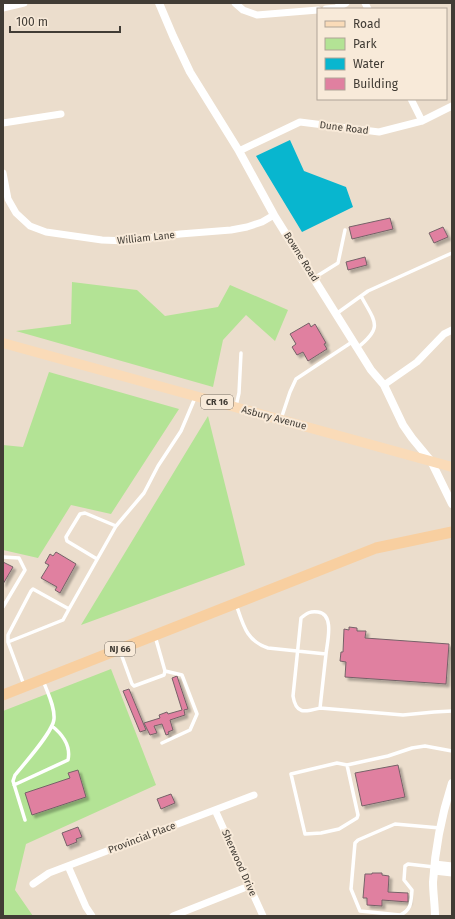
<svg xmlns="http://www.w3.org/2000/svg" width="455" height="919" font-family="'Fira Sans',sans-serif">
<defs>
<filter id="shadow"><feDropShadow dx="3" dy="3" stdDeviation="1" flood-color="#0004"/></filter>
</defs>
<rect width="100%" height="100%" fill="#ebddcc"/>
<path fill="#b3e395" d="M 72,282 L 137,290 L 165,316 L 218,307 L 230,285 L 288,310 L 275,341 L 246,315 L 223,340 L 213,387 L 16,331 L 71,324 Z
M 49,372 L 179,409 L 111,514 L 71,505 L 38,558 L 3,550 L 3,445 L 23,447 Z
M 208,416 L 245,565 L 81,625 Z
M 111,669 L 156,785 L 26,844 L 15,890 L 33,916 L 3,916 L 3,711 Z"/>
<path fill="#08b6cf" d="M 290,140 L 304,171 L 346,187 L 353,207 L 302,232 L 256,156 Z"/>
<path fill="#e080a0" stroke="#766268" filter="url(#shadow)" d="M 390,218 L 393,229 L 352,239 L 349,227 Z
M 443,227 L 448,237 L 434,243 L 429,233 Z
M 365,257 L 367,265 L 348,270 L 346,262 Z
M 309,323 L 311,327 L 315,324 L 326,343 L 324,344 L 327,349 L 308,361 L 303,352 L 297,355 L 292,347 L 296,344 L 290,334 Z
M 56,552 L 76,564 L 60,593 L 55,590 L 57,587 L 41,578 L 49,565 L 45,563 L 50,554 L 53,556 Z
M 3,562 L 13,567 L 3,584 Z
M 349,627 L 357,628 L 357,631 L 366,631 L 365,638 L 449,644 L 446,684 L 345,677 L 346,662 L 340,661 L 341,652 L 343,652 L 344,629 L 349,630 Z
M 177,676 L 188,709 L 184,710 L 185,715 L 170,720 L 173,730 L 168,732 L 169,734 L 166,735 L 162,724 L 154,726 L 157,733 L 150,735 L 144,723 L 160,718 L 159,715 L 167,712 L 168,714 L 182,710 L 172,678 Z
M 129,689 L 146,730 L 140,732 L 123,691 Z
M 398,765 L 405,797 L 362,806 L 355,773 Z
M 78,770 L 86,797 L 32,815 L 25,793 L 70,778 L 68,773 Z
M 171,794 L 175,803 L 161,809 L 157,799 Z
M 78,827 L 82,837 L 76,839 L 77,842 L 67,846 L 62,833 Z
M 372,873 L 382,873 L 382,875 L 389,876 L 388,892 L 408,893 L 408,902 L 382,900 L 382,906 L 367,905 L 367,898 L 363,898 L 365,874 L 372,874 Z"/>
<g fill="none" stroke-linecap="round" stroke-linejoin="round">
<path stroke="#fff" stroke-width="3.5" d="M 314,278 L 338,263 L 345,230
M 336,314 L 368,291 L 452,253
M 357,348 C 384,327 375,322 361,296
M 236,406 L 239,393 L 241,353
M 281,419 L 290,392 L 296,379 L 352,342
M 3,557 L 19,558 L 25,570 L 3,607
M 97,559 L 67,541 L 66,537 L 80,514 L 85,513 L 116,526
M 236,604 C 243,624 246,641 268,648 L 326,654 L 320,708 L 403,715 L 434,712 L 452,711
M 69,609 L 116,526 L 144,493 L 158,466 L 181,431 L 195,398
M 8,642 L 63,620 L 69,609 L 33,589 L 31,591 L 8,635 L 8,642 L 24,685
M 120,651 L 132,684 L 134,686 L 164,675 L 165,671 L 155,636
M 320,708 C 305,712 296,715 293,696 L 301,618 C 307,613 310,611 318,612 C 335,614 327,643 326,654
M 162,743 L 190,730 L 197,714 L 182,675 L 165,671
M 347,765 L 358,815 L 357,818 L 339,829 L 321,833 L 305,834 L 291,774 L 337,763 L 347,765 L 388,756 L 412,748 L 425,746 L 452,751
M 14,785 L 68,760 C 71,746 62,734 52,726
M 25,820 L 13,781 L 15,775 C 24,764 53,732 54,719 C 55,706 47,692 43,680
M 434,867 L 408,864 L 405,866 L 404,880 L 412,890 C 411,901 412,910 400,915 L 360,911 L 351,889 L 355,843 L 358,840 L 395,824 L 440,828"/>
<path stroke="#fff" stroke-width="7" d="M 235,3 L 243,10 L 257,15 L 318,10
M 365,3 L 368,9
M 3,8 L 24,3
M 326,9 L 336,8 L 346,3
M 411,99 L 422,121
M 3,123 L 61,114
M 239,151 L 300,122 L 379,132 L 422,121 L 452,106
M 3,173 L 8,199 L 16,213 L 30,226 L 46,232 L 102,240 L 127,241 L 180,234 L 231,230 L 247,227 L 262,222 L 274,215
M 384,385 L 417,362 L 444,334 L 452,330
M 215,810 L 263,916
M 435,864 L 452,866
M 68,866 L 86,907 L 92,916
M 434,871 L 452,873
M 33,884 L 49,873 L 254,795
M 173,916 L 249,886"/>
<path stroke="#fff" stroke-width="8" d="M 159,3 L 173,36 L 190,72 L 239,151 L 274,215 L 371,370 L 384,385 L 403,425 L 412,438 L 431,461 L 452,504
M 435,916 C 435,905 433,893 433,882 C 435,849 442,814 452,783"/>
<path stroke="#fadbb8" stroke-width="10" d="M 3,343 L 452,467"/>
<path stroke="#f8cfa0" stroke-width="11" d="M 3,695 L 376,548 L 452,532"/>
</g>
<g text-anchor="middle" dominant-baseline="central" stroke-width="4" stroke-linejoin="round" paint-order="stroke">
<g fill="#f8ead9" stroke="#787066" stroke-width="1">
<rect x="201" y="395" width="32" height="14" rx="3"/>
<rect x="105" y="642" width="30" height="14" rx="3"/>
</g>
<g font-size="9" font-weight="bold" fill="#413c35">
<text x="217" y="402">CR 16</text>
<text x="120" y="649">NJ 66</text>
</g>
<g font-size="10" fill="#413c35" stroke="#f8ead9">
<text transform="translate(344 128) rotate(7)">Dune Road</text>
<text transform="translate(146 238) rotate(-6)">William Lane</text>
<text transform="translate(301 257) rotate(58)">Bowne Road</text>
<text transform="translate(274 418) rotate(15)">Asbury Avenue</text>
<text transform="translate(142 838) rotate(-21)">Provincial Place</text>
<text transform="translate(239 863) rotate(66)">Sherwood Drive</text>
</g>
</g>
<rect width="455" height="919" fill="none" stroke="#413c35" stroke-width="8"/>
<rect x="317" y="8" width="130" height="92" fill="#f8ead9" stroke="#afa497"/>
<rect x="325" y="21" width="20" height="6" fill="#fadbb8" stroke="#afa497"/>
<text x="353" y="28" font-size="12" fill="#413c35">Road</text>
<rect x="325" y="38" width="20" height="12" fill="#b3e395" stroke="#afa497"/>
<text x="353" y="48" font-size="12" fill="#413c35">Park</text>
<rect x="325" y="58" width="20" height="12" fill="#08b6cf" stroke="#afa497"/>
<text x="353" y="68" font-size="12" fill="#413c35">Water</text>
<rect x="325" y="78" width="20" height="12" fill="#e080a0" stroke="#afa497"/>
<text x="353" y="88" font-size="12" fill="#413c35">Building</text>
<path d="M10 26v6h110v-6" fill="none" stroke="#413c35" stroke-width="2"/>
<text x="16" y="26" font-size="12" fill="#413c35" stroke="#f8ead9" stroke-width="3" paint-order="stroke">100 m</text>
</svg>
